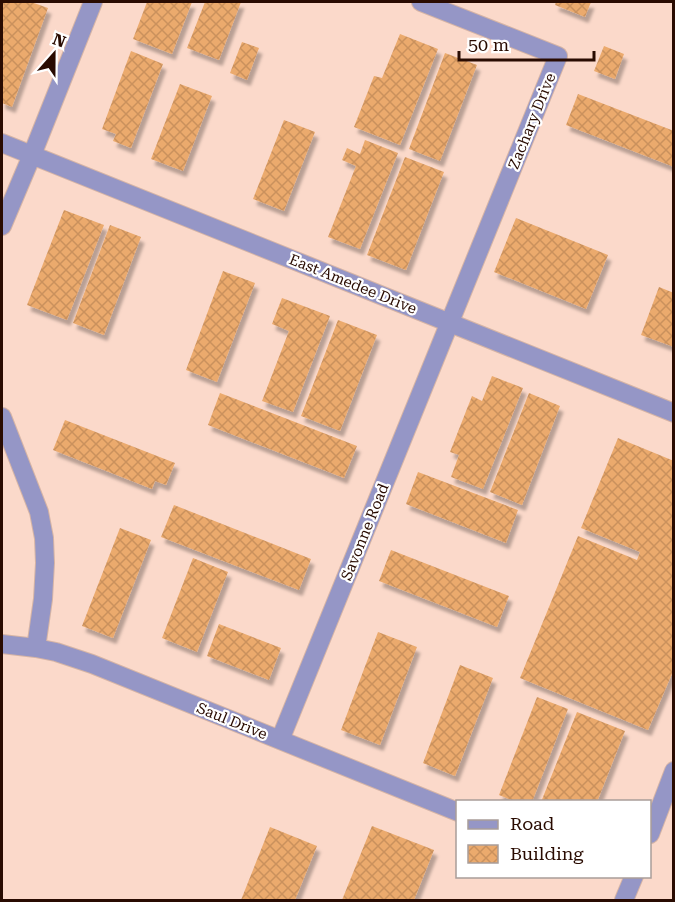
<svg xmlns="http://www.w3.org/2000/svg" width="675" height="902" font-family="'Roboto Serif',serif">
<defs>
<pattern id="building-cross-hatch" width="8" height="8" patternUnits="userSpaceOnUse" patternTransform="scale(1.5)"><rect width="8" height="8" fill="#ebaa6d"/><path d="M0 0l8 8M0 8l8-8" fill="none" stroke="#ca915d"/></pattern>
<filter id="shadow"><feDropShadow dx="3.5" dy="6" stdDeviation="1.5" flood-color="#0004"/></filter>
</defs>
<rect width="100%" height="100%" fill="#fbd9ca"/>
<path fill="url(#building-cross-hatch)" filter="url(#shadow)" d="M 2,2 L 31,2 L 48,8 L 12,107 L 2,103 Z
M 147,2 L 192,2 L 172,54 L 133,39 Z
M 205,2 L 241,2 L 219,60 L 187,48 Z
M 556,2 L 591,2 L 585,17 L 555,5 Z
M 400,34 L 438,49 L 400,145 L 354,127 L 374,76 L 382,78 Z
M 242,42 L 259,48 L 247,80 L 230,73 Z
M 604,46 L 624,54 L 615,79 L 594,71 Z
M 131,51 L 163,64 L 131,148 L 113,141 L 116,134 L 102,129 Z
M 445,53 L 477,65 L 440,161 L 409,149 Z
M 180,84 L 212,96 L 183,171 L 151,159 Z
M 578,94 L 674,131 L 674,167 L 566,125 Z
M 284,120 L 315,132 L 284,211 L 253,199 Z
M 365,140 L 398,153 L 360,249 L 328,237 L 356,166 L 342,160 L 347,148 L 360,154 Z
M 405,157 L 444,172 L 406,270 L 367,255 Z
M 64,210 L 104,225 L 67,320 L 27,305 Z
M 516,218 L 608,255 L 586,309 L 494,272 Z
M 110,225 L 141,237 L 104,335 L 73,323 Z
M 223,271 L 255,283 L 217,382 L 186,370 Z
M 659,287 L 674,293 L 674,347 L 641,335 Z
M 282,298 L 330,316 L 293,412 L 262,401 L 289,331 L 272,324 Z
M 338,320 L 377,335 L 340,431 L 301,416 Z
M 492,376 L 523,388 L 483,489 L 451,477 L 459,455 L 450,452 L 472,396 L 482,401 Z
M 220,393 L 357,446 L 344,478 L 208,425 Z
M 529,393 L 560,406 L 522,505 L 490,492 Z
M 65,420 L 175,463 L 166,485 L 155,481 L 152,489 L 53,450 Z
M 618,438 L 674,461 L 674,669 L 648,730 L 520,678 L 578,536 L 637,560 L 640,552 L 581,528 Z
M 418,472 L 518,510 L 506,543 L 406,504 Z
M 174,505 L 311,559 L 299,590 L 161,537 Z
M 120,528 L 151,540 L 113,638 L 82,626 Z
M 391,550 L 509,596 L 497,627 L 379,581 Z
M 193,558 L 228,572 L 197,652 L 162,638 Z
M 219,624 L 281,648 L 269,680 L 207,656 Z
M 378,632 L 417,647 L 380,745 L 341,730 Z
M 460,665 L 493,678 L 455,776 L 423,763 Z
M 537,697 L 568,709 L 532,802 L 516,802 L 499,795 Z
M 577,712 L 625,731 L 597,802 L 541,802 Z
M 372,826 L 434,850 L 414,900 L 342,900 Z
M 270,827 L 317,846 L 295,900 L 241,900 Z"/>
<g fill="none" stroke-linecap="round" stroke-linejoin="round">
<g stroke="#d5b4a6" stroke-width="20">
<path id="street" d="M 2,143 L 674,413
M 2,226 L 32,155 L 93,2
M 2,417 L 39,512 L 44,538 L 45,563 L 43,599 L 36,648
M 2,644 L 36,648 L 56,652 L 92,664 L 458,812
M 280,740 L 558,56 L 421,2
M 650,834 L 674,771
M 624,900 L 634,876"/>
</g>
<use href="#street" stroke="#9596c6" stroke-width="18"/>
</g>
<g text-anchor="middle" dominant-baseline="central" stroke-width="4.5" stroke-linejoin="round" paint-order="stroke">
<g font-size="15" fill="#290b01" stroke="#fff">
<text transform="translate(532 121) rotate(-68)">Zachary Drive</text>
<text transform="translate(353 284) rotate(22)">East Amedee Drive</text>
<text transform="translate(365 532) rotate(-68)">Savonne Road</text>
<text transform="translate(232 721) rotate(22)">Saul Drive</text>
</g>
</g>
<rect width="675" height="902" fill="none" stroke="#290b01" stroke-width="6"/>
<rect x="456" y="800" width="195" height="78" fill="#ffffff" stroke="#a99d99" stroke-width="1.5"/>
<rect x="468" y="820" width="30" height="9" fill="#9596c6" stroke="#a99d99" stroke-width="1.5"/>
<text x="510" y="830" font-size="18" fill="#290b01">Road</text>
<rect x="468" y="845" width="30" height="18" fill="url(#building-cross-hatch)" stroke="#a99d99" stroke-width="1.5"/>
<text x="510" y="860" font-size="18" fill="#290b01">Building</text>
<g transform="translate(54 54) rotate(21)" stroke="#ffffff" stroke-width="4.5" paint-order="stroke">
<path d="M0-4.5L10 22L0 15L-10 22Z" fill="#290b01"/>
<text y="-9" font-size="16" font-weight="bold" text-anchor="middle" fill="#290b01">N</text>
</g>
<path d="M459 51v9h135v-9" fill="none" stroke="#290b01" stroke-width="3"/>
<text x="468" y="51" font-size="18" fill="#290b01" stroke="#ffffff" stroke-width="4.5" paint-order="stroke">50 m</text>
</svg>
